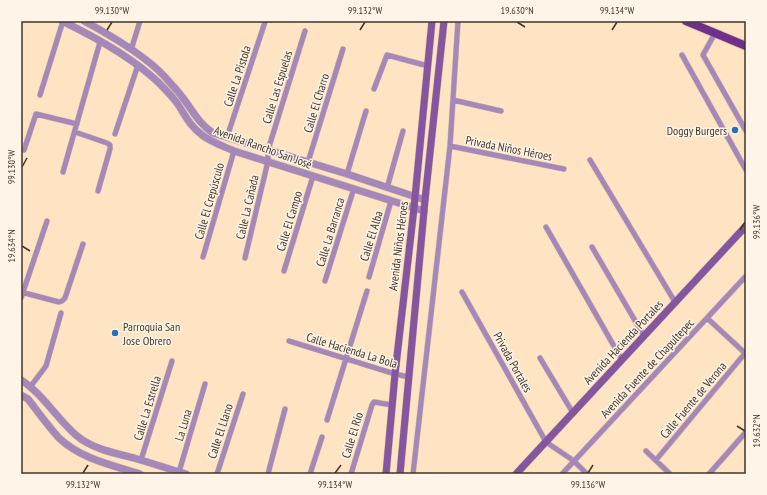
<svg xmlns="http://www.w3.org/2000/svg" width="767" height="495" font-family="'PT Sans Narrow',sans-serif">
<rect width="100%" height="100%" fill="#ffe4c3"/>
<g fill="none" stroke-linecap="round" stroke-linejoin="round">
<g stroke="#d9c1a4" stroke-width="6">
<path id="minor" d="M 715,33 L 703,55 L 746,131
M 131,50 L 140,21
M 682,55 L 746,170
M 374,89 L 387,55 L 428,66
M 40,95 L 63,21
M 453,100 L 501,111
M 75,132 L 107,143 L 110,145 L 110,149 L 98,191
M 115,134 L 138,65
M 227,137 L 265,22
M 450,146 L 564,169
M 24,150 L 36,114 L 77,124
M 590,160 L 675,302
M 308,162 L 343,49
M 63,172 L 100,42
M 347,174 L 366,111
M 387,188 L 403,131
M 546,227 L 622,360
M 592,247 L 644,336
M 203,257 L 234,151
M 245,258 L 268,161 L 268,150 L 305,31
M 284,271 L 313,176
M 369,277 L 391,201
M 325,281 L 354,188
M 21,292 L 59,302 L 62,301 L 65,298 L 83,244
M 462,292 L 546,442 L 574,461 L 587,474
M 21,298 L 47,221
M 707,318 L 746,354
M 289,341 L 395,374 L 409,377
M 540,358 L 573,413
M 31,386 L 46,366 L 61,313
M 327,420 L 367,291
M 646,451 L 670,474
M 141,460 L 172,361
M 656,460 L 746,352
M 179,472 L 205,384
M 217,474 L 243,394
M 268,474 L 285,409
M 310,474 L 322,437
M 351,474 L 372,405 L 374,402 L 392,405
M 413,474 L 450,146 L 458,21
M 562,474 L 746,276
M 709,474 L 746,432"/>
</g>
<g stroke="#d9c1a4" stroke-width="8">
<path id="tertiary" d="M 62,21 C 93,36 134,59 159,83 C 166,90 174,98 179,106 C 186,117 191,127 202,135 C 211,142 223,146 234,151 L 424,211
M 84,21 C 110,35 145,55 165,77 C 171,84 178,91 183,98 C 193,111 199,124 213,133 L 347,174 L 425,200
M 21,380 C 43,394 57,419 77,436 C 93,449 114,453 134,458 C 151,463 169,469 186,474
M 21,395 L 28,399 C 38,412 48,426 59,438 C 81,459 112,465 140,474"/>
</g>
<g stroke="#d9c1a4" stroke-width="8">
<path id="secondary" d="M 386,474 L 395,374 L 414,208 L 432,21
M 400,474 L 425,200 L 444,21
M 516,474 L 746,226"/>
</g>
<g stroke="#d9c1a4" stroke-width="10">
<path id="primary" d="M 686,21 L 746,46"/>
</g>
<use href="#minor" stroke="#a687b9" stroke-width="5"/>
<use href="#tertiary" stroke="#a687b9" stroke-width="7"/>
<use href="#secondary" stroke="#85569f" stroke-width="7"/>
<use href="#primary" stroke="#6e308b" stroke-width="8"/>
</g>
<path fill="none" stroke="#403629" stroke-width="1.5" d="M 517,22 L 525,27M 107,30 L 112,22M 360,30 L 365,22M 612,30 L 617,22M 22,167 L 27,158M 740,230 L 745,222M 22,246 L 30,251M 737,426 L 745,431M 83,473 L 88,465M 335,473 L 341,465M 588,473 L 593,465"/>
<g fill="#2471c0" stroke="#fff4e7" stroke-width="1.5">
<circle cx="735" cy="130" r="4"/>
<circle cx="115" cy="333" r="4"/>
</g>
<g text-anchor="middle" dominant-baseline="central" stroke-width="3" stroke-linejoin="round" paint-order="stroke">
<g font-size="12" fill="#403629" stroke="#fff4e7">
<text transform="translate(237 76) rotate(-72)">Calle La Pistola</text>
<text transform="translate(277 87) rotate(-73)">Calle Las Espuelas</text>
<text transform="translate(316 103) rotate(-73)">Calle El Charro</text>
<text transform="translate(263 147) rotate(20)">Avenida Rancho San José</text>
<text transform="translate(509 148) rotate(11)">Privada Niños Héroes</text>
<text transform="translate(209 201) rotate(-74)">Calle El Crepúsculo</text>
<text transform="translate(247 207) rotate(-77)">Calle La Cañada</text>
<text transform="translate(289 221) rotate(-73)">Calle El Campo</text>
<text transform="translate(330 232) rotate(-73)">Calle La Barranca</text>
<text transform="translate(371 236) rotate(-73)">Calle El Alba</text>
<text transform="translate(398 246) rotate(-83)">Avenida Niños Héroes</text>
<text transform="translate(623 342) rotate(-47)">Avenida Hacienda Portales</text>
<text transform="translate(352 350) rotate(17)">Calle Hacienda La Bola</text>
<text transform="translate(513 362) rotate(61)">Privada Portales</text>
<text transform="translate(647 368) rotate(-47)">Avenida Fuente de Chapultepec</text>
<text transform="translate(693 400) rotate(-50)">Calle Fuente de Verona</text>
<text transform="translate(147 408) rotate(-73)">Calle La Estrella</text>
<text transform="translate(183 425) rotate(-73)">La Luna</text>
<text transform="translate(220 431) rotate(-72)">Calle El Llano</text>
<text transform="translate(352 435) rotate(-73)">Calle El Río</text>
</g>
<g font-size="12" fill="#403629" stroke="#fff4e7" text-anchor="end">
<text x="727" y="130">Doggy Burgers</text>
<text x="123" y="326" text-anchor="start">Parroquia San<tspan x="123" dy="14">Jose Obrero</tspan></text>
</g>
</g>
<rect width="767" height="495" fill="none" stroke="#fff4e7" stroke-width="44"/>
<rect x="22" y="22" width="723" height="451" fill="none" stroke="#403629" stroke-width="1.5"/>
<g font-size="10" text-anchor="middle" fill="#403629">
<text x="112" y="14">99.130°W</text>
<text x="365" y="14">99.132°W</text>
<text x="517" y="14">19.630°N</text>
<text x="617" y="14">99.134°W</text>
<text transform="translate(11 167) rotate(-90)" y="4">99.130°W</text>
<text transform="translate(756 222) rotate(-90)" y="4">99.136°W</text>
<text transform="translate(11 246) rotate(-90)" y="4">19.634°N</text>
<text transform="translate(756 431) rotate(-90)" y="4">19.632°N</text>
<text x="83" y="488">99.132°W</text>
<text x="335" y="488">99.134°W</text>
<text x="588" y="488">99.136°W</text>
</g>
</svg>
